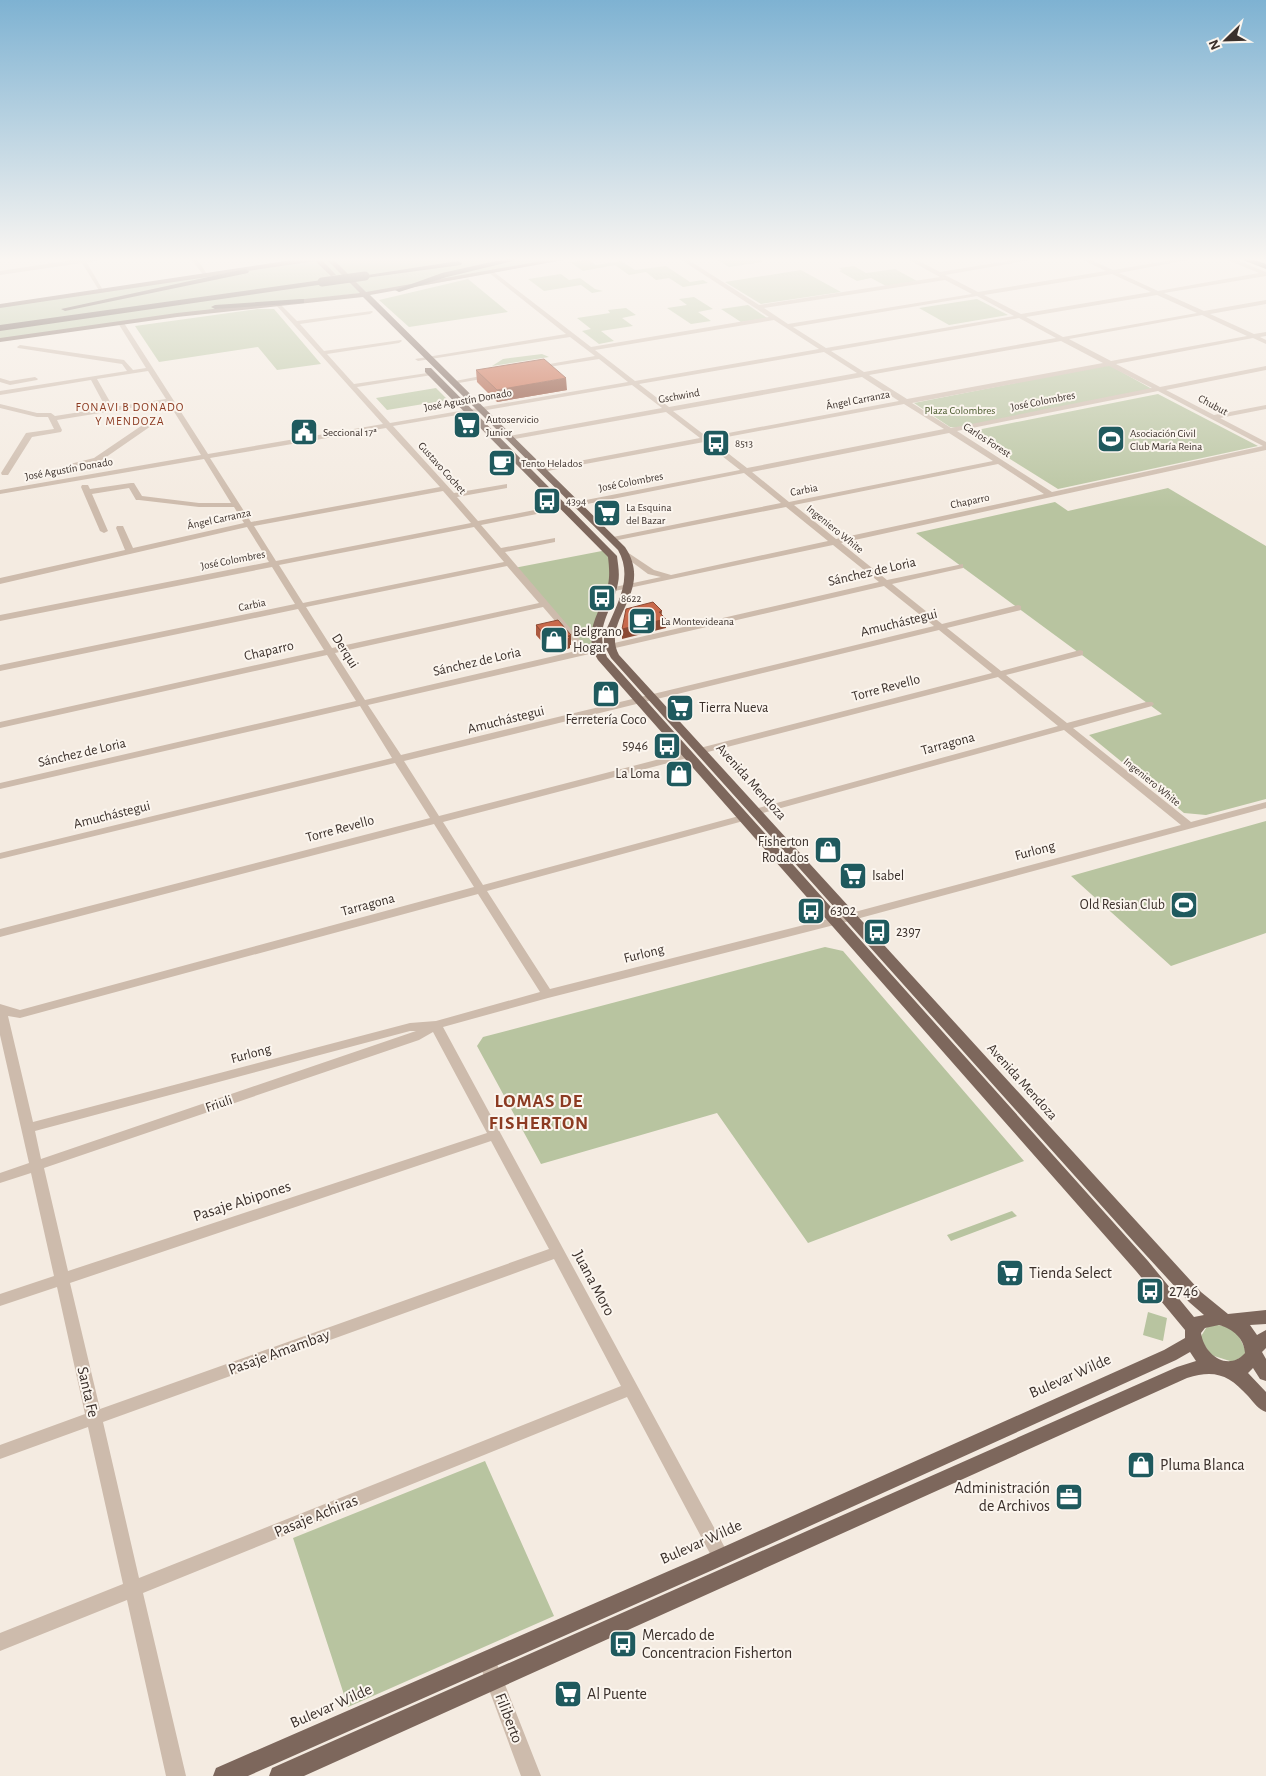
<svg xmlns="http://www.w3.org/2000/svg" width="1266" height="1776" font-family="'Alegreya Sans',sans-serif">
<rect width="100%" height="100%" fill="#f4ebe1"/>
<path fill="#b8c4a0" d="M 314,259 L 566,259 L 420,286 L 177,315 L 0,340 L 0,306 Z
M 716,259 L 758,259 L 763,262 L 729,267 Z
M 589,260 L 596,265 L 621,261 L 635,270 L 666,266 L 690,282 L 703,280 L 708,283 L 683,287 L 669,278 L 656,280 L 646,272 L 629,275 L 615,265 L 583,271 L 570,262 Z
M 854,266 L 866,273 L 895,269 L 917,281 L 886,286 L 871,278 L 857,281 L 839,271 L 842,270 L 839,268 Z
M 801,270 L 841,292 L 761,304 L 725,282 Z
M 561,274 L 569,280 L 580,278 L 595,289 L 603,291 L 592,293 L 581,285 L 544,291 L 528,279 Z
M 468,279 L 508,312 L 409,327 L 379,300 Z
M 694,297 L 713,309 L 698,312 L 711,321 L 691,324 L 667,308 L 687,305 L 679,299 Z
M 977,299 L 1008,315 L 949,325 L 919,308 Z
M 748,305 L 767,318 L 741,322 L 721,309 Z
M 626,308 L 636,315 L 622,318 L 633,326 L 601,331 L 614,341 L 599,344 L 582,331 L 591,329 L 577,318 L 610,313 L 608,310 Z
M 257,309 L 274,309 L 321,364 L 277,370 L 258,347 L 159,362 L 135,326 Z
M 542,354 L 549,357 L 492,366 L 503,359 Z
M 1106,365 L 1111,366 L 1152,389 L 957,428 L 950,427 L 914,403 Z
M 436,388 L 448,400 L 387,410 L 376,398 Z
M 1158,394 L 1258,446 L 1058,489 L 967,432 Z
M 1168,488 L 1266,546 L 1266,799 L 1206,815 L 1184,813 L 1089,735 L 1162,714 L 916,533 L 1055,502 L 1068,511 Z
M 607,550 L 616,566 L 595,649 L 585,651 L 514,568 Z
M 1266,821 L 1266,933 L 1171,966 L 1071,876 Z
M 825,947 L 843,951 L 1024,1161 L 808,1243 L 717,1113 L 541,1164 L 477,1046 L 483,1037 Z
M 1012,1211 L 1017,1216 L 951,1241 L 947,1235 Z
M 1148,1312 L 1167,1318 L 1163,1341 L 1143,1335 Z
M 1211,1325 C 1233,1324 1239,1333 1246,1352 L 1243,1356 L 1233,1362 L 1211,1355 L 1200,1338 L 1206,1328 Z
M 485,1461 L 554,1616 L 348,1707 L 293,1538 Z"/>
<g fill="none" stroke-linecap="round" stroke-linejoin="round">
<path fill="#cdbbac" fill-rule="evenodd" d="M 79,259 L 103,259 L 87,263 L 104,292 L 100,292 L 82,263 L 0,275 L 0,271 Z
M 191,259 L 197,259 L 209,277 L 205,277 Z
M 680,259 L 687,259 L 759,305 L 940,277 L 907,259 L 915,259 L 940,272 L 1020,259 L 1036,259 L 945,275 L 978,292 L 1106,271 L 1081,259 L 1089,259 L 1113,270 L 1178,259 L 1193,259 L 1119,273 L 1158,291 L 1259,273 L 1225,259 L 1234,259 L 1266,272 L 1266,276 L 1164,293 L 1204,311 L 1266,300 L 1266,304 L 1210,314 L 1254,334 L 1266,332 L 1266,336 L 1260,337 L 1266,340 L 1266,344 L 1253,338 L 1116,364 L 1160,387 L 1266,366 L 1266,370 L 1166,390 L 1214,415 L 1266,405 L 1266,409 L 1220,418 L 1266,442 L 1266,450 L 841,543 L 887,580 L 963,564 L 963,568 L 892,584 L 942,624 L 1018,605 L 1021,606 L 1021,610 L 947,628 L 1001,671 L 1080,650 L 1083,651 L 1083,655 L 1006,675 L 1067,723 L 1146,702 L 1152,702 L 1154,704 L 1152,706 L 1073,728 L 1191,822 L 1266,802 L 1266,808 L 838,924 L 548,998 L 443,1027 L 730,1557 L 727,1563 L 721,1565 L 715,1563 L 627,1397 L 143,1593 L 186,1776 L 166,1776 L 127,1600 L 0,1651 L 0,1633 L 123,1584 L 88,1427 L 0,1459 L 0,1445 L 85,1414 L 57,1287 L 0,1306 L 0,1294 L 54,1276 L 31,1173 L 0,1183 L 0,1173 L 29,1163 L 0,1035 L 0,1004 L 20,1010 L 474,887 L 434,824 L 0,937 L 0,929 L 430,818 L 395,763 L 0,859 L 0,853 L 392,758 L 360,706 L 0,789 L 0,783 L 356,701 L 327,655 L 0,728 L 0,722 L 324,650 L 298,609 L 0,671 L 0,665 L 295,604 L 272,567 L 0,621 L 0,615 L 269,562 L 247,527 L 0,584 L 0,578 L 125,550 L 116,528 L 117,526 L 123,526 L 133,548 L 244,523 L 234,507 L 199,507 L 139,500 L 136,500 L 129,488 L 92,494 L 108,531 L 104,533 L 100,531 L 81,487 L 82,485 L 88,485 L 90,489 L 131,483 L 134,483 L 142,496 L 199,503 L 231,503 L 204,459 L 0,494 L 0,490 L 201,455 L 168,402 L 57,420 L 62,430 L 61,432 L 32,437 L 8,475 L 2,475 L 1,473 L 26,433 L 54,429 L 48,417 L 37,417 L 0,408 L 0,404 L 37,413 L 51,413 L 55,416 L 106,408 L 91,380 L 0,395 L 0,391 L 127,371 L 122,364 L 18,348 L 17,347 L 20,345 L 124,360 L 133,370 L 146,368 L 118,323 L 121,321 L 124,323 L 208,454 L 383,424 L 276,305 L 276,303 L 278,302 L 297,321 L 372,311 L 373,312 L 370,314 L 300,324 L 324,351 L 401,340 L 402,341 L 399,343 L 327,354 L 354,384 L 434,372 L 435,373 L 432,375 L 357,387 L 390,423 L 628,382 L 599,359 L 536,369 L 535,368 L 538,366 L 595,356 L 570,337 L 418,361 L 415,359 L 566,334 L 488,272 L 490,269 L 591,347 L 769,317 ZM 1112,274 L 1151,292 L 1021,314 L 984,295 ZM 945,280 L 972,294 L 788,324 L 764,308 ZM 1157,295 L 1197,313 L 1063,337 L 1026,317 ZM 977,296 L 1014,316 L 826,348 L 793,327 ZM 1202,315 L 1247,336 L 1111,361 L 1069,339 ZM 1019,318 L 1056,338 L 864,372 L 831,351 ZM 774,320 L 819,349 L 635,381 L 595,350 ZM 1061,341 L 1103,363 L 907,399 L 869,375 ZM 824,352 L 857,373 L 669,407 L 639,384 ZM 1109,366 L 1152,388 L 951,428 L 912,403 ZM 148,371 L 166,399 L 113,407 L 97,379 ZM 862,377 L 899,401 L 707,437 L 673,411 ZM 632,385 L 662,408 L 509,436 L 505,438 L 509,440 L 666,412 L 700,438 L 542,468 L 538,470 L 542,472 L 704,442 L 740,470 L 478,521 L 457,497 L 507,488 L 507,484 L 454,493 L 393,426 ZM 1158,391 L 1263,446 L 1052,492 L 957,431 ZM 904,404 L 944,429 L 747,468 L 711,440 ZM 386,428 L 440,487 L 251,522 L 210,458 ZM 949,433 L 993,461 L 789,502 L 752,472 ZM 998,464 L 1044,494 L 836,539 L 794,505 ZM 744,473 L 781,503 L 613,537 L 609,539 L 613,541 L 786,507 L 828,541 L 671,575 L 654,570 L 627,552 L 623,554 L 624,556 L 648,574 L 661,577 L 610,588 L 610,592 L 833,545 L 879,582 L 588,649 L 505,552 L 555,542 L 555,538 L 501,548 L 481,525 ZM 443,491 L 471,523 L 276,561 L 254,526 ZM 474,527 L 504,562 L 303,603 L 279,565 ZM 507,566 L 539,603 L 332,648 L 306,607 ZM 884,586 L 934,626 L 401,755 L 368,705 ZM 543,607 L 580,650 L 365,700 L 335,653 ZM 939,630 L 992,673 L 696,749 L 695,751 L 700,754 L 998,677 L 1058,726 L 751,810 L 750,812 L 755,815 L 759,814 L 1064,730 L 1181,825 L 832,918 L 550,989 L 487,891 L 747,820 L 748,818 L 743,815 L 739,816 L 483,885 L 443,822 L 691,757 L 692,755 L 687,752 L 439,816 L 404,761 ZM 478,894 L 540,992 L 436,1021 L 410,1023 L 33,1122 L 8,1016 L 20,1018 ZM 410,1031 L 416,1031 L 41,1159 L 35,1131 ZM 433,1032 L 487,1133 L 68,1271 L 44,1168 L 419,1040 ZM 491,1141 L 549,1249 L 100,1409 L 70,1283 ZM 554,1259 L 621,1386 L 139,1578 L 103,1422 Z
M 491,374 L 493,375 L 493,377 L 453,384 L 450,382 Z
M 35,377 L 38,379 L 37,380 L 10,385 L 0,382 L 0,378 L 10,381 Z
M 144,424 L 151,426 L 99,462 L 74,466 L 70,464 L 94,458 Z
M 487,1651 L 493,1654 L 541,1776 L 521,1776 L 478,1660 L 481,1654 Z"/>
<path fill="#7d675c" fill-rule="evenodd" d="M 299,259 L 321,259 L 336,275 L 331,276 L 315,261 L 0,308 L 0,304 Z
M 326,259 L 333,259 L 366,292 L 553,259 L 569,259 L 370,295 L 625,547 C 655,592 600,620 619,655 L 1201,1292 L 1228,1314 L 1266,1310 L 1266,1324 L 1250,1325 L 1257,1335 L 1266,1330 L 1266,1348 L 1262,1352 L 1266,1359 L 1266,1381 L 1260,1379 L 1253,1368 L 1248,1373 L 1266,1392 L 1266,1412 C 1258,1409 1254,1403 1248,1396 C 1229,1375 1215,1369 1187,1378 L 304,1776 L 269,1776 L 272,1768 L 1177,1367 L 1196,1361 L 1190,1352 L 1176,1360 L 715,1569 L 248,1776 L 213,1776 L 216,1768 L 701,1557 L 1164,1350 L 1185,1338 L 1185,1330 L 1136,1271 L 598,660 C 581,631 601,613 608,585 C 610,575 609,566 608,557 L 425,372 L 425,368 L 431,368 L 617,556 C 618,565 620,574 618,583 C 613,611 593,627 607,657 L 1148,1261 L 1194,1317 L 1204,1315 L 1189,1302 L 1134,1242 L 611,658 L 604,645 L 604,636 C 614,608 635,580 618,550 L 363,297 L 177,317 L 0,342 L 0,338 L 177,313 L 360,293 ZM 1219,1325 C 1233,1329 1244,1338 1245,1353 C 1228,1372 1204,1355 1201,1333 L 1205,1328 Z"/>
<path fill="#5c4a42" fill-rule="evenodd" d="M 505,259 L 521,259 L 447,277 L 399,292 L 395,290 L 442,273 Z
M 1240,259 L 1252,259 L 1266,264 L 1266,269 Z
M 458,261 L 462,263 L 461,265 L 365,278 L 361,276 Z
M 245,269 L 249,271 L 248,273 L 65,311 L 61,309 Z
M 322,280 L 325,280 L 325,284 L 0,331 L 0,325 Z
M 301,299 L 304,299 L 304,303 L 215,309 L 211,307 L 215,305 Z"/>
<path stroke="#5c4a42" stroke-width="9" d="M 322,282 L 365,276"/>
</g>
<path fill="#ac5a40" d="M 476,370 L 567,390 L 497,402 L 477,382 Z
M 536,625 L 571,645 L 570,645 L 570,648 L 552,653 L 536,635 Z"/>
<path fill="#8c4a34" d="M 566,378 L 567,390 L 497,402 L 497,390 Z
M 662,611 L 661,620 L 666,619 L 666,628 L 622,639 L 622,629 Z
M 571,635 L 571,645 L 570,645 L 570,648 L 552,653 L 552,644 Z"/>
<path fill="#c8694b" stroke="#8c4a34" d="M 544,359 L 566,378 L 497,390 L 476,370 Z
M 653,602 L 662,611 L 659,612 L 666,619 L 622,629 L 626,609 Z
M 558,620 L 571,635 L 568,636 L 570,638 L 552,644 L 536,625 Z"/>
<linearGradient id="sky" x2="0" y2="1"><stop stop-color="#7eb2d2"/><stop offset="0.51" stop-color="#faf6f2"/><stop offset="1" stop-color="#faf6f2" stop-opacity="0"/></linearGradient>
<rect width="1266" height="508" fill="url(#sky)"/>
<defs>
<g id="supermarket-square" transform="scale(1.4375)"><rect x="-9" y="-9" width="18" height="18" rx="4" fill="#1f5a5e" stroke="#fbf5ee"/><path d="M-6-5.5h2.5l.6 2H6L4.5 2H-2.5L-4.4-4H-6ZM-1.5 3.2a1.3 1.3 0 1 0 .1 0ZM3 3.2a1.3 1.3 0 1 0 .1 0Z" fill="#fff"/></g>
<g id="civic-square" transform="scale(1.4375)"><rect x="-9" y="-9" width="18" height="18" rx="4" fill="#1f5a5e" stroke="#fbf5ee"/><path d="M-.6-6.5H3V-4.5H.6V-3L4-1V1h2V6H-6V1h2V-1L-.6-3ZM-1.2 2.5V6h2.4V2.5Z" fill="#fff"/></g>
<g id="stadium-square" transform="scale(1.4375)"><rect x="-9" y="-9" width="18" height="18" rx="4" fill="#1f5a5e" stroke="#fbf5ee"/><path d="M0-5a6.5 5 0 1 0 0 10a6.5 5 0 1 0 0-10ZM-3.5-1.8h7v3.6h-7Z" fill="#fff"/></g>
<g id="bus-square" transform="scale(1.4375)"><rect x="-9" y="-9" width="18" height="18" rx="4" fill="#1f5a5e" stroke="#fbf5ee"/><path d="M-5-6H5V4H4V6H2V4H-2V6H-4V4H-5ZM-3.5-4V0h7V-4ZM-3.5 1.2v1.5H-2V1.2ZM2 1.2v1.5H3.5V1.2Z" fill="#fff"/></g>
<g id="cafe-square" transform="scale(1.4375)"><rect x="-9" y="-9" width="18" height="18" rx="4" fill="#1f5a5e" stroke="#fbf5ee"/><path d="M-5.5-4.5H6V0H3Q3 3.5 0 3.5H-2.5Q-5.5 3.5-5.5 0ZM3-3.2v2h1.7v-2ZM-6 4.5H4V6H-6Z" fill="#fff"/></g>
<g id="shop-square" transform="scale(1.4375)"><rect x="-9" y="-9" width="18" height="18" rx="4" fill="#1f5a5e" stroke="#fbf5ee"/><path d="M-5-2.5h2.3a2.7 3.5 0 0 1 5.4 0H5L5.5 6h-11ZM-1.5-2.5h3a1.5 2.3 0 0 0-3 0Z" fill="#fff"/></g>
<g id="office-square" transform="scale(1.4375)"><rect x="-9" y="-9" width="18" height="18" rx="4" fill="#1f5a5e" stroke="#fbf5ee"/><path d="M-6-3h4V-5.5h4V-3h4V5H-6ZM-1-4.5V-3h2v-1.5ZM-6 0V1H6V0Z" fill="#fff"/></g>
</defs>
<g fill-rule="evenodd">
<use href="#supermarket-square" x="467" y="425"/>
<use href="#civic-square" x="304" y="432"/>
<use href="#stadium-square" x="1111" y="439"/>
<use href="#bus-square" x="716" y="443"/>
<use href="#cafe-square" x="502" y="463"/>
<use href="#bus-square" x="547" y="501"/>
<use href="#supermarket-square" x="607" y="513"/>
<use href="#bus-square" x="602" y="598"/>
<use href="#cafe-square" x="642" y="621"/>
<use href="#shop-square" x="554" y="640"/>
<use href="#shop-square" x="606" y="694"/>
<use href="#supermarket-square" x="680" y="708"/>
<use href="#bus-square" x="667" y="746"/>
<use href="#shop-square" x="679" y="774"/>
<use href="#shop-square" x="828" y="850"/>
<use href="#supermarket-square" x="853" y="876"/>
<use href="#stadium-square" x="1184" y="905"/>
<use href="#bus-square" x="811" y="911"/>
<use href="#bus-square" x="877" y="932"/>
<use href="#supermarket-square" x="1010" y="1273"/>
<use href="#bus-square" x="1150" y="1291"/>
<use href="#shop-square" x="1141" y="1465"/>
<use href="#office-square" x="1069" y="1497"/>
<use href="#bus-square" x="623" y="1644"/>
<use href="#supermarket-square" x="568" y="1694"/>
</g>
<g text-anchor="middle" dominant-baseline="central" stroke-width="4" stroke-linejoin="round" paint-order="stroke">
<g font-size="11" fill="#3b302b" stroke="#fbf5ee">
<text transform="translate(679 396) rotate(-10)">Gschwind</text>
<text transform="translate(468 400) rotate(-10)">José Agustín Donado</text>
<text transform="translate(858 400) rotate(-11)">Ángel Carranza</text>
<text transform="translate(1043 401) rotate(-11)">José Colombres</text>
<text transform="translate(1213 405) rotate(28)">Chubut</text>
<text transform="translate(987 440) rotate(33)">Carlos Forest</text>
<text transform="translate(442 468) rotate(48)">Gustavo Cochet</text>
<text transform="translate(69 469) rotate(-10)">José Agustín Donado</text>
<text transform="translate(631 482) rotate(-11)">José Colombres</text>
<text transform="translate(804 490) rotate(-11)">Carbia</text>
<text transform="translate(970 501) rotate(-12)">Chaparro</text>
<text transform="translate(219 519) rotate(-12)">Ángel Carranza</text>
<text transform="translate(835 529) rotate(39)">Ingeniero White</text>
<text transform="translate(233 560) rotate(-11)">José Colombres</text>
<text transform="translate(252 605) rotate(-12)">Carbia</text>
<text transform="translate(1152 782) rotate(39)">Ingeniero White</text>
</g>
<g font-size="11" fill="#4a5a2e" stroke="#fbf5ee">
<text x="960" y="410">Plaza Colombres</text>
</g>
<g font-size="11" fill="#3b302b" stroke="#fbf5ee" text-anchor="start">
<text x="486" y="419">Autoservicio<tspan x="486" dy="13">Junior</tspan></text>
<text x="323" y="432">Seccional 17ª</text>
<text x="1130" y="433">Asociación Civil<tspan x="1130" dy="13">Club María Reina</tspan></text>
<text x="735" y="443">8513</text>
<text x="521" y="463">Tento Helados</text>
<text x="566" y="501">4394</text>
<text x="626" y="507">La Esquina<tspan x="626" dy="13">del Bazar</tspan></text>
<text x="621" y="598">8622</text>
<text x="661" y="621">La Montevideana</text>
</g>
<g font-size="12" letter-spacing="1" fill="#8c3b22" stroke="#fbf5ee">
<text x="130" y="407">FONAVI B DONADO<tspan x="130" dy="14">Y MENDOZA</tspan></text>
</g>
<g font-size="14" fill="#3b302b" stroke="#fbf5ee">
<text transform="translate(872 572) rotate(-13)">Sánchez de Loria</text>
<text transform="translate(899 623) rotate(-14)">Amuchástegui</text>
<text transform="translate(269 651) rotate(-13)">Chaparro</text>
<text transform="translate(345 651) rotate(58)">Derqui</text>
<text transform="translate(477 662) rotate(-13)">Sánchez de Loria</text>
<text transform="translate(886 688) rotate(-15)">Torre Revello</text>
<text transform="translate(506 720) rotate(-14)">Amuchástegui</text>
<text transform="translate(948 744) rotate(-15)">Tarragona</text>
<text transform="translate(82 753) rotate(-13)">Sánchez de Loria</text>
<text transform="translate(751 782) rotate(48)">Avenida Mendoza</text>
<text transform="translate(112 815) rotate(-14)">Amuchástegui</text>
<text transform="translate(340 829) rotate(-15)">Torre Revello</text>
<text transform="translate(1035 851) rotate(-15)">Furlong</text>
<text transform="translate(368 905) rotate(-15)">Tarragona</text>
<text transform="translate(644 954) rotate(-14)">Furlong</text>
<text transform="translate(251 1054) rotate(-15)">Furlong</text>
<text transform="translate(1022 1082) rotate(48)">Avenida Mendoza</text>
<text transform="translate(219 1104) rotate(-19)">Friuli</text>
</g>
<g font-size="14" fill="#3b302b" stroke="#fbf5ee" text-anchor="start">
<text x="573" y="632">Belgrano<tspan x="573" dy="16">Hogar</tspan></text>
<text x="699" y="708">Tierra Nueva</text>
<text x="606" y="720" text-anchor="middle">Ferretería Coco</text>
<text x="648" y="746" text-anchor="end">5946</text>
<text x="660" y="774" text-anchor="end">La Loma</text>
<text x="809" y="842" text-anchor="end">Fisherton<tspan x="809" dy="16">Rodados</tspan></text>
<text x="872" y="876">Isabel</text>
<text x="1165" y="905" text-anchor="end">Old Resian Club</text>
<text x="830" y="911">6302</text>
<text x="896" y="932">2397</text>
</g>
<g font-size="16" fill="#3b302b" stroke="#fbf5ee">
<text transform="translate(242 1201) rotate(-18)">Pasaje Abipones</text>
<text transform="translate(594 1283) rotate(62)">Juana Moro</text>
<text transform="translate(279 1352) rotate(-20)">Pasaje Amambay</text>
<text transform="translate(1070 1376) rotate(-24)">Bulevar Wilde</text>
<text transform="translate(88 1392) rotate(77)">Santa Fe</text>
<text transform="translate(316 1516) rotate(-22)">Pasaje Achiras</text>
<text transform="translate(701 1542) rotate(-24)">Bulevar Wilde</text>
<text transform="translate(331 1706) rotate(-24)">Bulevar Wilde</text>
<text transform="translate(509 1718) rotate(69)">Filiberto</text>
</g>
<g font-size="16" fill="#3b302b" stroke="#fbf5ee" text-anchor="start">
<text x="1029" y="1273">Tienda Select</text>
<text x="1169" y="1291">2746</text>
<text x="1160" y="1465">Pluma Blanca</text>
<text x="1050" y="1488" text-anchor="end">Administración<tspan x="1050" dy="18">de Archivos</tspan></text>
<text x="642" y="1635">Mercado de<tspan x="642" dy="18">Concentracion Fisherton</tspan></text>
<text x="587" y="1694">Al Puente</text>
</g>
<g font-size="19" font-weight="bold" letter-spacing="1" fill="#8c3b22" stroke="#fbf5ee">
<text x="539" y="1101">LOMAS DE<tspan x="539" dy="22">FISHERTON</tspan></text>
</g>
</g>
<g transform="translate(1226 40) rotate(247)" stroke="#fbf5ee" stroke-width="4" paint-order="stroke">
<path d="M0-4L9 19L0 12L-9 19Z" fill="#3b302b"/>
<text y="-8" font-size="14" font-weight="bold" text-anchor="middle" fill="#3b302b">N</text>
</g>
</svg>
